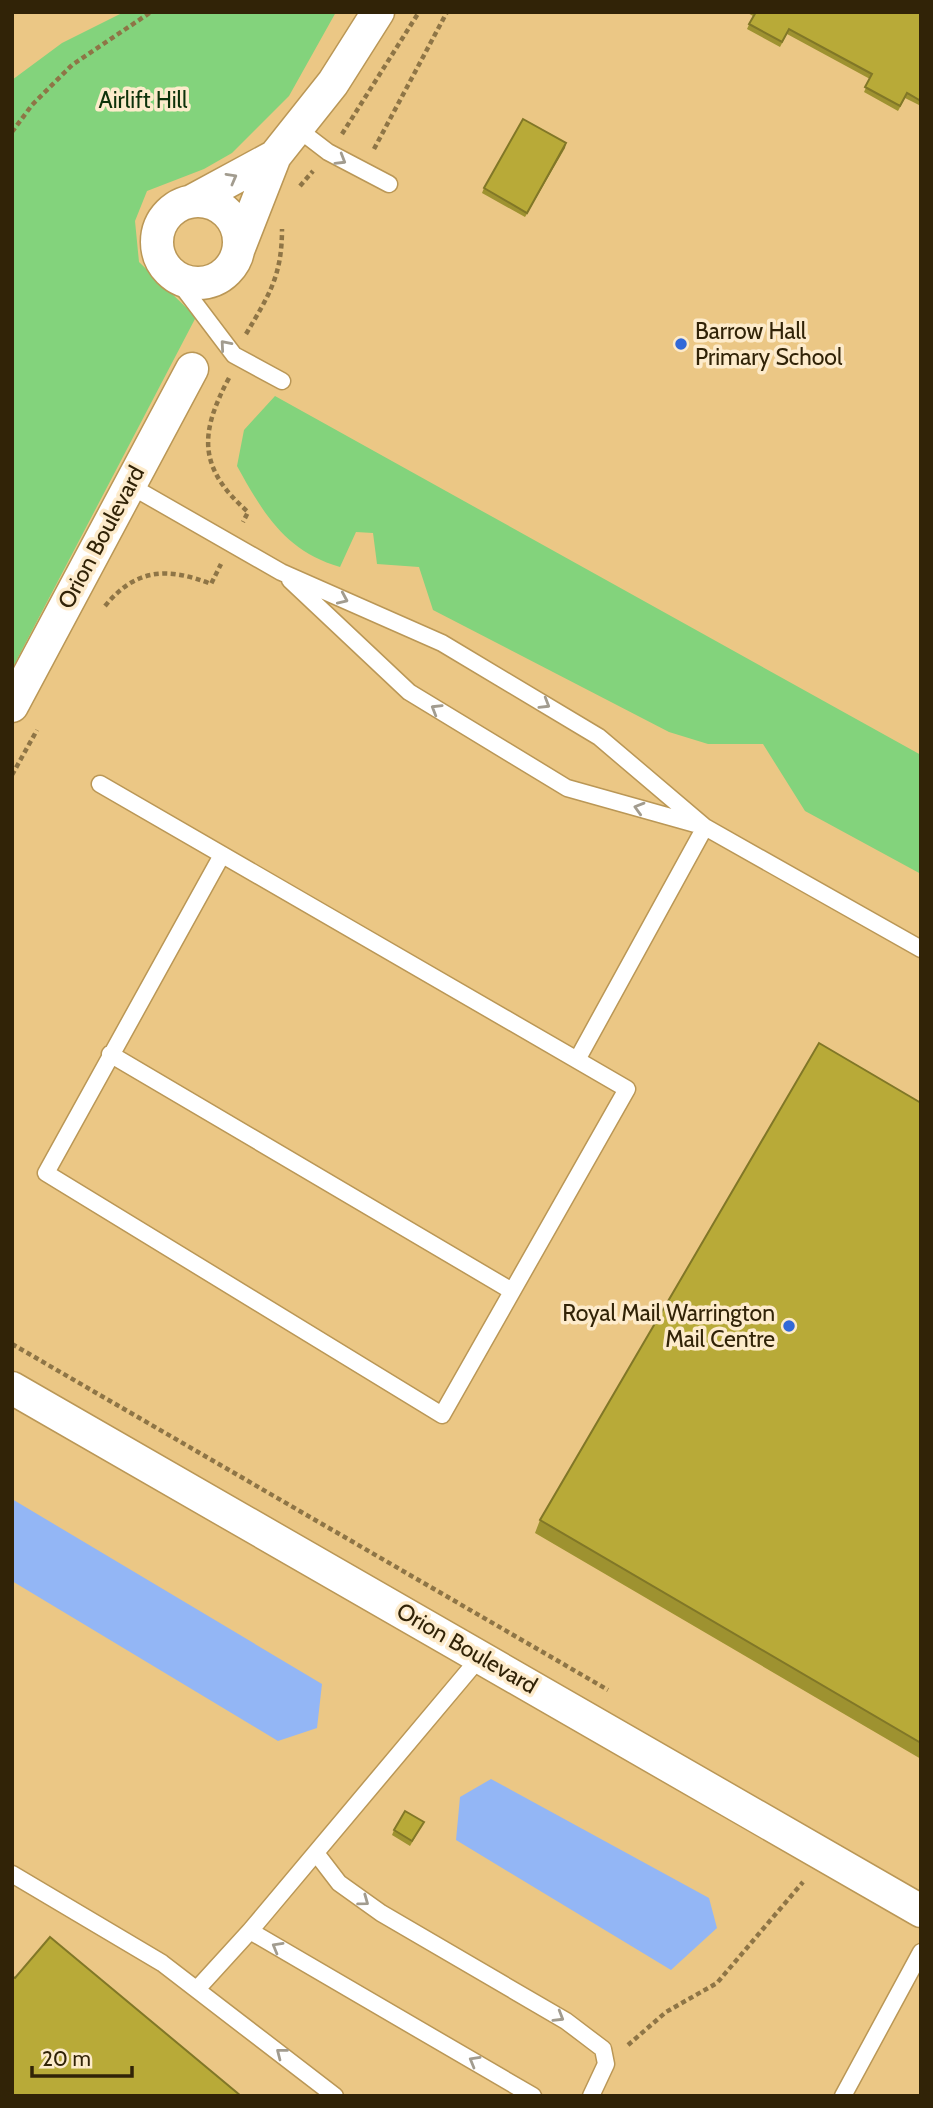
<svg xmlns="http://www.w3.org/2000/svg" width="933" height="2108" font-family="Cabin,sans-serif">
<rect width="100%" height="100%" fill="#ebc785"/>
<path fill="#83d37c" d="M 124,12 L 336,12 L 289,96 L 232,153 L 204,169 L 147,191 L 135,221 L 139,262 L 196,317 L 12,669 L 12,80 L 62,43 Z
M 275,396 L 921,755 L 921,874 L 805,811 L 763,744 L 708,744 L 669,732 L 433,610 L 419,567 L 377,564 L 373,533 L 356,532 L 340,567 C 285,551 263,513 237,466 L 244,430 Z"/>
<path fill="#93b6f5" d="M 12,1499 L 322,1684 L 317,1728 L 278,1741 L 12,1581 Z
M 491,1779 L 709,1898 L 717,1928 L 671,1970 L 456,1840 L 460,1797 Z"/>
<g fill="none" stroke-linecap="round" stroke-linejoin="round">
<g stroke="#ba9756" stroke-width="19">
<path id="service" d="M 298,129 L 328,152 L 389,184
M 175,277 L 234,355 L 282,381
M 129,485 L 281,572 L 442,643 L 599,737 L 705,827 L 921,949
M 290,580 L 409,692 L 567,788 L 699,825
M 100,784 L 577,1060
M 222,855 L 46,1173 L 442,1415 L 627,1089 L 577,1060 L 705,827
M 110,1054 L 512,1291
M 316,1853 L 339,1883 L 381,1913 L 566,2021 L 603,2049 L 606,2064 L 591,2096
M 12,1874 L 162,1963 L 335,2096
M 250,1931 L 533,2096
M 198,1988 L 250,1931 L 481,1656
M 843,2096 L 921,1952"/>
</g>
<g stroke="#ba9756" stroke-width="35">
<path id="minor" d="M157 242a41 41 0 1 1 82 0a41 41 0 1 1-82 0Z
M 190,202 L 275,156
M 239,248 L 275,156 L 333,83 L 378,12
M 12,706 L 192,369
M 12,1388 L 921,1911"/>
</g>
<path stroke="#8e7546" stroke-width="4.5" stroke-dasharray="5 3.5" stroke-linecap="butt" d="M 12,132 L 32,105 L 72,65 L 151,12
M 342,134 L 419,12
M 374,149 L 447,12
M 300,186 L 313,171
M 246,334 C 269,295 282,276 282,229
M 229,378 C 199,434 198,468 248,512 L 243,522
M 105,606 C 136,568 168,567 211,584 L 221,564
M 12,775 L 37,730
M 12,1344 L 608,1690
M 628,2045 L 666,2012 L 717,1983 L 803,1882"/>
<use href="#service" stroke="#fff" stroke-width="16"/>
<use href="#minor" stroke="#fff" stroke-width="32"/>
</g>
<path fill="#9e9230" d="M 746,12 L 921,12 L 921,106 L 905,98 L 898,111 L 864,92 L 870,79 L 787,34 L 780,47 L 747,29 L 753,16 Z
M 566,143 L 525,217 L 482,193 L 484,188 Z
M 921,1103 L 921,1759 L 535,1533 L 540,1520 Z
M 424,1822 L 410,1846 L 392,1835 L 394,1830 Z"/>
<path fill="#817727" d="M 566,143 L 565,148 L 525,217 L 527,213 Z"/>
<path fill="#b8aa38" stroke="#817727" stroke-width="2" d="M 756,12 L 921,12 L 921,101 L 907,93 L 900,106 L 865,87 L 872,74 L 789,29 L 782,42 L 749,24 Z
M 523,119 L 566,143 L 527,213 L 484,188 Z
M 819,1043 L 921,1103 L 921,1743 L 540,1520 Z
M 405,1811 L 424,1822 L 412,1841 L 394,1830 Z
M 50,1937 L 241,2096 L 12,2096 L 12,1976 L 15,1978 Z"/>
<defs><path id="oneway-chevron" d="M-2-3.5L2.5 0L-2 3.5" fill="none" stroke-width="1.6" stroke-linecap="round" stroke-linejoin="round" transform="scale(1.75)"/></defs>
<g stroke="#a29c8f">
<use href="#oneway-chevron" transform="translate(341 160) rotate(31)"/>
<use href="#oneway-chevron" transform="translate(232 178) rotate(-29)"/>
<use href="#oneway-chevron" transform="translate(225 345) rotate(-131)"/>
<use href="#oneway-chevron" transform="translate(343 599) rotate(24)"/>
<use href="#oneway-chevron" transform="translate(545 704) rotate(31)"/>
<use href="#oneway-chevron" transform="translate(436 709) rotate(-149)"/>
<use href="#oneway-chevron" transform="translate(639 808) rotate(-164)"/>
<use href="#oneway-chevron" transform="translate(364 1901) rotate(36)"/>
<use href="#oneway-chevron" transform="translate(277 1947) rotate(-150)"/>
<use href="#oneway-chevron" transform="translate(559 2017) rotate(31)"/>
<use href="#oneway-chevron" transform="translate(281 2053) rotate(-142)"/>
<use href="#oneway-chevron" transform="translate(474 2061) rotate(-150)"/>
</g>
<g fill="#3269d8" stroke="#fdebcb" stroke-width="2.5">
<circle cx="681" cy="344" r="7"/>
<circle cx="789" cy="1326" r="7"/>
</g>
<g text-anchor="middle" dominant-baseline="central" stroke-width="7" stroke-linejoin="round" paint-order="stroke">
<g font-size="23" fill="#0d320a" stroke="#fdebcb">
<text x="143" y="100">Airlift Hill</text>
</g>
<g font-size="23" fill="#312307" stroke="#fdebcb" text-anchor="start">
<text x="695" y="331">Barrow Hall<tspan x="695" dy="26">Primary School</tspan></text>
<text x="775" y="1313" text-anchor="end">Royal Mail Warrington<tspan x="775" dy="26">Mail Centre</tspan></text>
</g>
<g font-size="23" fill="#312307" stroke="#fdebcb">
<text transform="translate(101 537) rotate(-62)">Orion Boulevard</text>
<text transform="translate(467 1648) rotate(30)">Orion Boulevard</text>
</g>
</g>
<rect width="933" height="2108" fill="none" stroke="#312307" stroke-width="28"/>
<path d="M32 2066v10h100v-10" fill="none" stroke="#312307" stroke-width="3.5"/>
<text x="42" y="2066" font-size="21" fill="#312307" stroke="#fdebcb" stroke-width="5" paint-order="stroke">20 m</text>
</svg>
